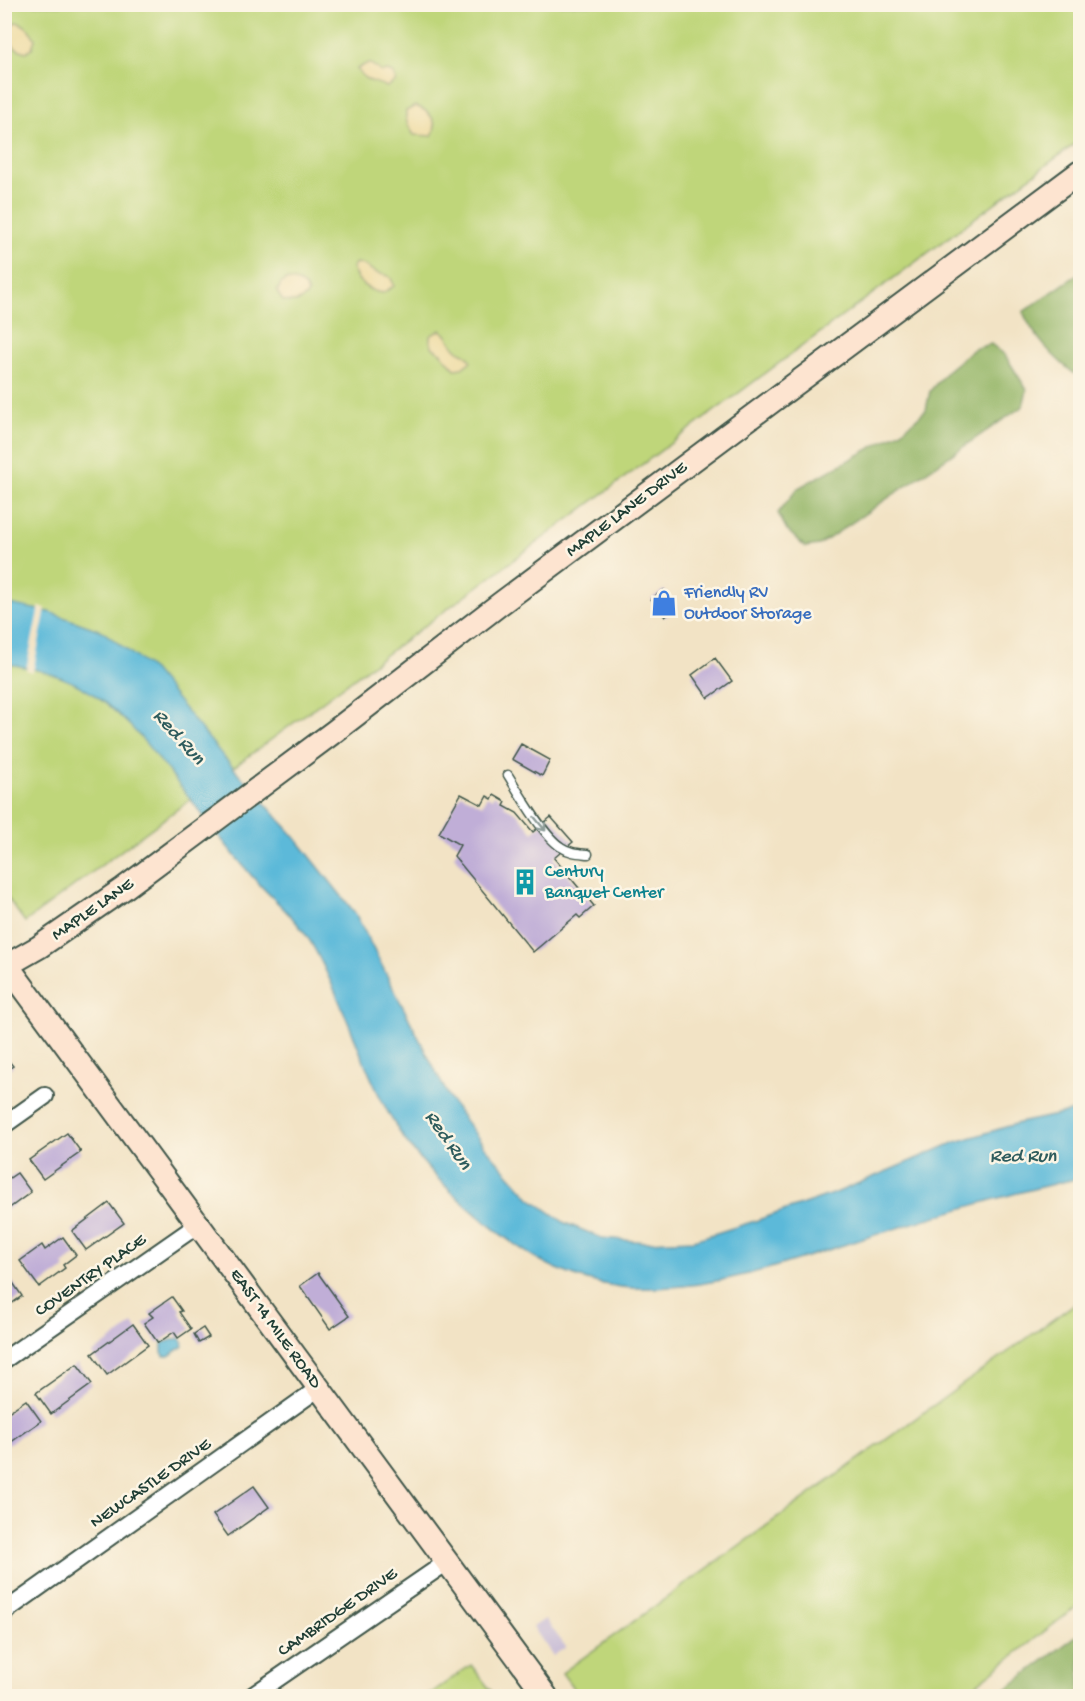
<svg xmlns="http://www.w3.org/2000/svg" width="1085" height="1701" font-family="'Gochi Hand',sans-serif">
<rect width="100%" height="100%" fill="#fcf5e5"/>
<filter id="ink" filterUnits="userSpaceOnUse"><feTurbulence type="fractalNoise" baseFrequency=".0167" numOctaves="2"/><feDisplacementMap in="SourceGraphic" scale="12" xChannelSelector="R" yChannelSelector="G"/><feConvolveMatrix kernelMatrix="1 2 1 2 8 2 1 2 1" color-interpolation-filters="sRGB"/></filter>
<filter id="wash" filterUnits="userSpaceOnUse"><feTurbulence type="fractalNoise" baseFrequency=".008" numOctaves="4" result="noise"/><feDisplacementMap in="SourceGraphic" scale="24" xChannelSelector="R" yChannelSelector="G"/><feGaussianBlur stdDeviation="1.35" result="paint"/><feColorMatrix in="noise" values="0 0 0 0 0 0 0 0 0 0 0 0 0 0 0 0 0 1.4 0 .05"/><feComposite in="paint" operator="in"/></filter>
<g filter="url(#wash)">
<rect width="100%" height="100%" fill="#f2e3c5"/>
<path fill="#cabfd7" d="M 545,1619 L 566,1647 L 553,1656 L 533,1627 Z"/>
<path fill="#bfd67a" stroke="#6f8a57" stroke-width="1.5" d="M 4,5 L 1080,5 L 1080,140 L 25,922 L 4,893 Z
M 1080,1300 L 1080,1604 L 961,1696 L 579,1696 L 562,1673 Z
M 471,1665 L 495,1696 L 427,1696 Z"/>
<path fill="#97b76a" stroke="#5b7a4f" stroke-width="1.5" d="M 1080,273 L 1080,378 C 1057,361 1035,340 1023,312 Z
M 991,344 L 1005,355 L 1027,390 L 1023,406 L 819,545 L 805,547 L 787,530 L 778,513 L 798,488 L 902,431 L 926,410 L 930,391 L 947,371 L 974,349 Z
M 1080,1633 L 1080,1696 L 997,1696 Z"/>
<path fill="#eeda9e" stroke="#868c69" stroke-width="1.5" d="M 15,22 C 24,23 31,31 35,39 L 32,48 L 26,52 C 13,48 9,44 6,31 Z
M 366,64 L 371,64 L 382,72 L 387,71 L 393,73 L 396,81 L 387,87 C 373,80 367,84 357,69 Z
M 415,106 C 429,110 440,122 432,136 L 414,135 C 408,126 405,121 406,111 Z
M 356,263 C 366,264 367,268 375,272 C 385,277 390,271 394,286 L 383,293 C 367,291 357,283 352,267 Z
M 286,280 C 297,281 304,282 308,293 C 302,303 293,303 283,301 L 277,292 L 281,283 Z
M 440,330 C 449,334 449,342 456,349 C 462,355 466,351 471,361 L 462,368 L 455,369 L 440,352 L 433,348 L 430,342 L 430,336 Z"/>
<path fill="#5bb9d9" stroke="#3d7b86" stroke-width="1.5" d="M 4,603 L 49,612 L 102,631 L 153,670 L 223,756 L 294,836 L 355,913 L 451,1101 L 484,1146 L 530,1198 L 565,1223 L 602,1238 L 646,1242 L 694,1240 L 755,1221 L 838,1192 L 953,1143 L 1019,1123 L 1080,1110 L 1080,1178 C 1006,1194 932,1217 859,1240 C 793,1261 727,1286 656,1288 C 622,1290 586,1282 555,1268 C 503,1244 430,1178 399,1131 C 363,1074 347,1007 314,948 C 298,917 267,896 246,869 C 220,839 197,807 172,776 C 145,741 117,706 78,685 C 55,673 30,668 5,663 Z
M 179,1338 L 183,1342 L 183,1346 L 169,1356 L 164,1356 L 162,1352 L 162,1343 Z"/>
<path fill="#f2e3c5" d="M 39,607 L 46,608 L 33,672 L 26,670 Z"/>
<g id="blocks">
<path fill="#c0aed7" d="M 664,590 L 677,607 L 665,617 L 651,599 Z
M 715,658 L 732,681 L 708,698 L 692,675 Z
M 521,744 L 550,760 L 542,776 L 512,759 Z
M 461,794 L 482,805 L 487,796 L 492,799 L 494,795 L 506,802 L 504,806 L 517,813 L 533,832 L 551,817 L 573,842 L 554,858 L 594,906 L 580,918 L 577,915 L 533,952 L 454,856 L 460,845 L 439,833 Z
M 4,1055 L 13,1066 L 4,1072 Z
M 67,1133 L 81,1152 L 43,1179 L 29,1160 Z
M 17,1173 L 31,1192 L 4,1212 L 4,1182 Z
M 109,1203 L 124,1223 L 86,1250 L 72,1231 Z
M 63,1237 L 76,1255 L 63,1265 L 65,1268 L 39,1287 L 20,1261 L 42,1245 L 45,1250 Z
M 318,1273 L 349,1316 L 330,1329 L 300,1286 Z
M 9,1277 L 22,1296 L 4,1309 L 4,1279 Z
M 172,1297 L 182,1311 L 179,1312 L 191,1329 L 178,1338 L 174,1332 L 158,1343 L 144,1323 L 153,1317 L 149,1313 Z
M 133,1324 L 148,1345 L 107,1375 L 92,1354 Z
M 203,1328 L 209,1337 L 199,1343 L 194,1334 Z
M 77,1364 L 92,1384 L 51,1414 L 36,1393 Z
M 26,1400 L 41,1421 L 4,1447 L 4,1415 Z
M 254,1486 L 269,1507 L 228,1536 L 213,1515 Z"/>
</g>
</g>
<g filter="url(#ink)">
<use href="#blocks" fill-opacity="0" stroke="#3f564a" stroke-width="1.5"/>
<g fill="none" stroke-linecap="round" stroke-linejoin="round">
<g stroke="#3f564a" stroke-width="11">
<path id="lane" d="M 508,775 C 519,793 544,837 561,847 C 570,853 578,853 588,854"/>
</g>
<g stroke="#3f564a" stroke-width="20">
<path id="street" d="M 4,1125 L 45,1096
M 4,1360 L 199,1224
M 4,1612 L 319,1388
M 252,1696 L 447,1562"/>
</g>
<g stroke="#3f564a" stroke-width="26">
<path id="secondary" d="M 4,961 L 546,1696
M 4,967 L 39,947 L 123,889 L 335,731 L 500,604 L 1080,172"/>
</g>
<use href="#lane" stroke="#fff" stroke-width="8"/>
<use href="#street" stroke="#fff" stroke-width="16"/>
<use href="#secondary" stroke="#fde4d0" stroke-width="22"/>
</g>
<defs><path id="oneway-shaft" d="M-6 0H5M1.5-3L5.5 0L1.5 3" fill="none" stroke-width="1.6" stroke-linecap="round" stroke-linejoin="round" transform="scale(1.5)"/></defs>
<use stroke="#8f9e9a" href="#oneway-shaft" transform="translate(540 824) rotate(51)"/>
</g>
<defs>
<g id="shop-bare" transform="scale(2.07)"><path d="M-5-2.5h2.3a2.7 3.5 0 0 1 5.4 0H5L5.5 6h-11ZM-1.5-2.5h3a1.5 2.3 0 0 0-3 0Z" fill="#3f7fe0" stroke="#fcf5e5" stroke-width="2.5" paint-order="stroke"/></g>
<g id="building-bare" transform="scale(2.07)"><path d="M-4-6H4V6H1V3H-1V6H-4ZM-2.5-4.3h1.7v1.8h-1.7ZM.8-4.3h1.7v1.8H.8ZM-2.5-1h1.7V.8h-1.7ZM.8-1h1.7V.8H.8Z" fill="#0f9aa8" stroke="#fcf5e5" stroke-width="2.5" paint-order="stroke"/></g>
</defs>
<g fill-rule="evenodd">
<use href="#shop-bare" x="664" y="603"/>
<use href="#building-bare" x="525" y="882"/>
</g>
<g text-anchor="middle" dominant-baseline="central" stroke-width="5" stroke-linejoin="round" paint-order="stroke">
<g font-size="18" fill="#1f3d34" stroke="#fcf5e5">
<text transform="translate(627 510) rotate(-37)">MAPLE LANE DRIVE</text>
<text transform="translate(93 910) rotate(-35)">MAPLE LANE</text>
<text transform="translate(91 1276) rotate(-35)">COVENTRY PLACE</text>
<text transform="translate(275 1329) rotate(54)">EAST 14 MILE ROAD</text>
<text transform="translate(151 1484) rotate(-35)">NEWCASTLE DRIVE</text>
<text transform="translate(338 1613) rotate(-35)">CAMBRIDGE DRIVE</text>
</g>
<g font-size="18" fill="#366cbe" stroke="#fcf5e5" text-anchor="start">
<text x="684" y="593">Friendly RV<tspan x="684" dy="21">Outdoor Storage</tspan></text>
</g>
<g font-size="18" fill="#0d838f" stroke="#fcf5e5" text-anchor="start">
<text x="545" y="872">Century<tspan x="545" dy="21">Banquet Center</tspan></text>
</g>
<g font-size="20" font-style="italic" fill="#2e5c5d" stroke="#fcf5e5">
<text transform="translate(178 738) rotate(48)">Red Run</text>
<text transform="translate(447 1141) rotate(55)">Red Run</text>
<text x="1023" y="1157">Red Run</text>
</g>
</g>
<rect width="1085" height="1701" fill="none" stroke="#fcf5e5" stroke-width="24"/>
</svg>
